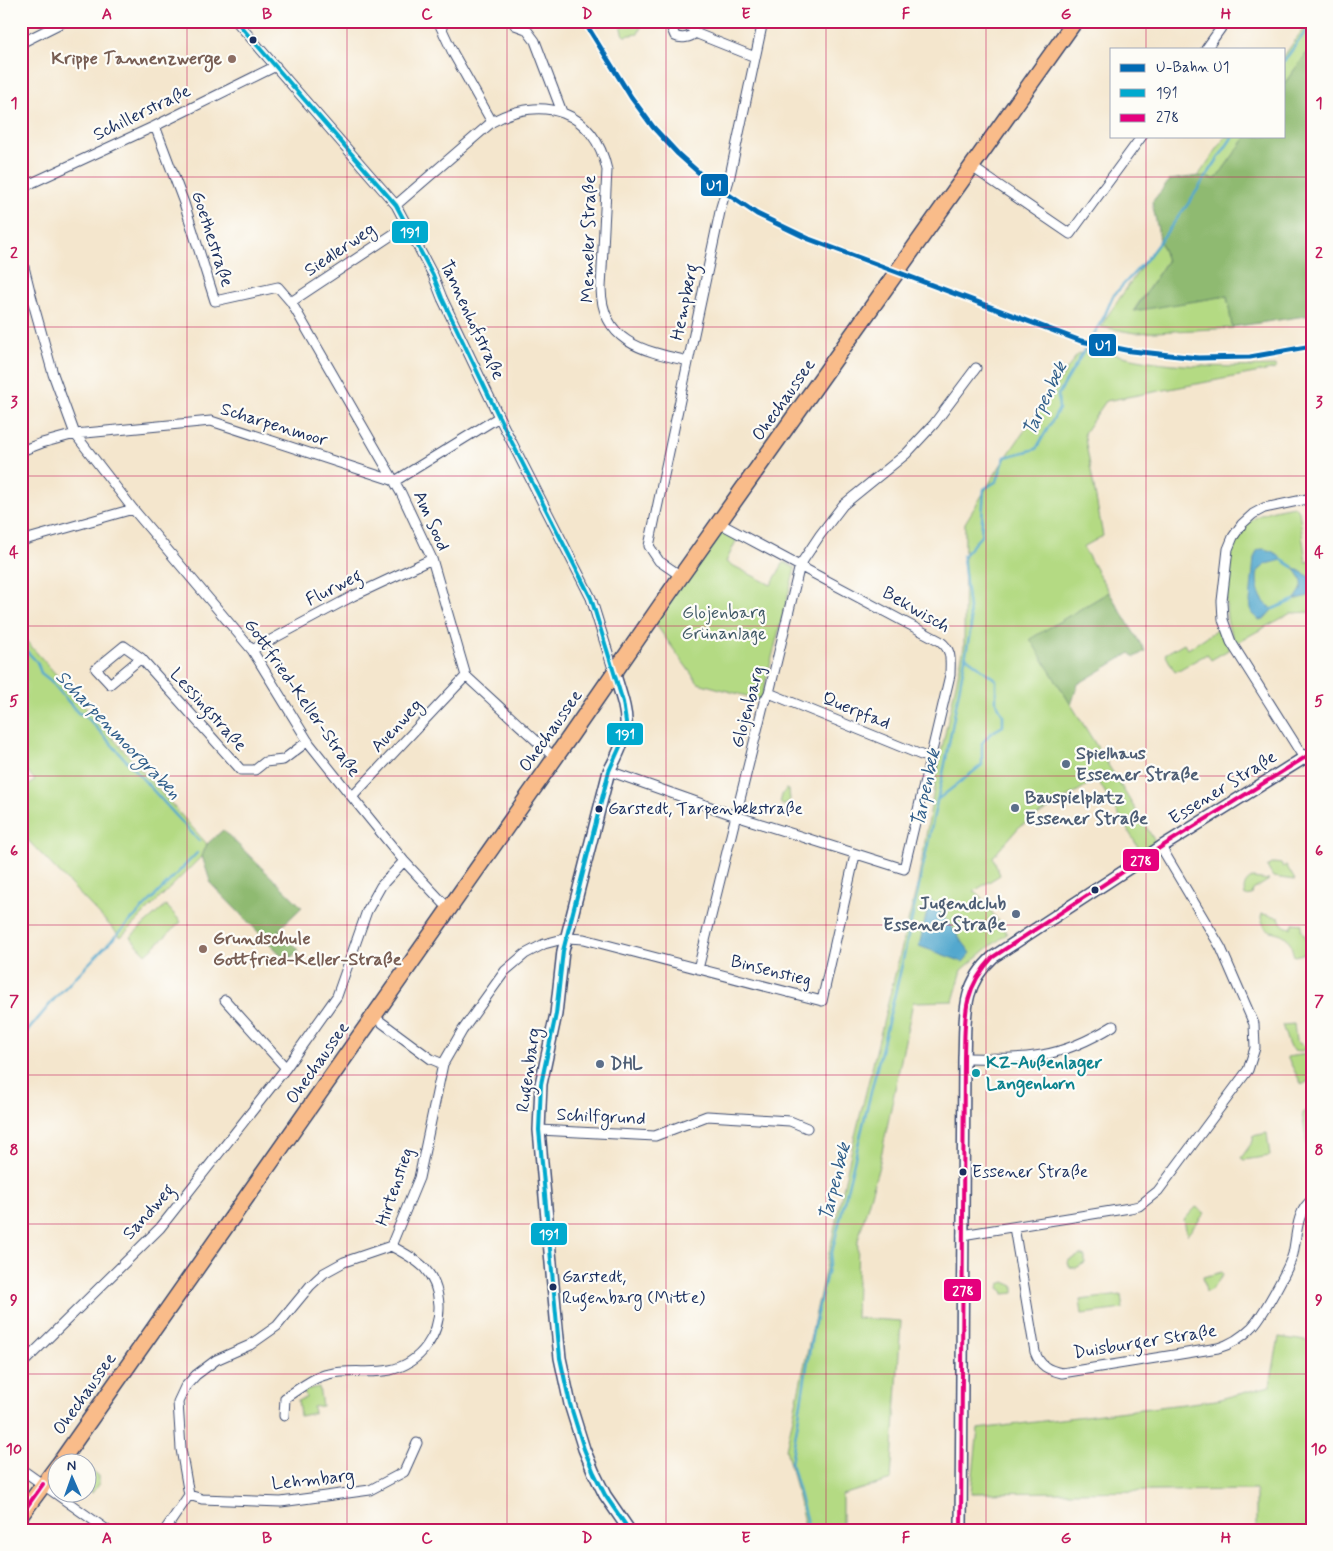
<svg xmlns="http://www.w3.org/2000/svg" width="1333" height="1551" font-family="Mynerve,sans-serif">
<rect width="100%" height="100%" fill="#fdfcf7"/>
<filter id="ink" filterUnits="userSpaceOnUse"><feTurbulence type="fractalNoise" baseFrequency=".02" numOctaves="2"/><feDisplacementMap in="SourceGraphic" scale="10" xChannelSelector="R" yChannelSelector="G"/><feConvolveMatrix kernelMatrix="1 2 1 2 8 2 1 2 1" color-interpolation-filters="sRGB"/></filter>
<filter id="wash" filterUnits="userSpaceOnUse"><feTurbulence type="fractalNoise" baseFrequency=".0096" numOctaves="4" result="noise"/><feDisplacementMap in="SourceGraphic" scale="20" xChannelSelector="R" yChannelSelector="G"/><feGaussianBlur stdDeviation="1.12" result="paint"/><feColorMatrix in="noise" values="0 0 0 0 0 0 0 0 0 0 0 0 0 0 0 0 0 1.4 0 .05"/><feComposite in="paint" operator="in"/></filter>
<g filter="url(#wash)">
<rect width="100%" height="100%" fill="#f4e6cd"/>
<path fill="#b4da83" stroke="#688470" d="M 1309,21 L 1312,21 L 1312,46 L 1284,84 L 1284,56 Z
M 643,22 L 638,34 L 624,36 L 621,25 Z
M 1226,136 L 1247,136 L 1216,179 L 1198,176 Z
M 1160,240 L 1167,261 L 1134,310 L 1227,296 L 1233,328 L 1135,333 L 1101,327 L 1106,318 Z
M 1093,348 C 1152,367 1214,368 1276,366 L 1276,369 L 1106,401 L 1084,433 L 1103,536 L 1083,547 L 1109,592 L 1031,639 L 1156,843 L 1141,852 L 1097,779 L 1019,827 L 993,857 L 1000,875 L 974,891 L 982,898 L 1007,934 L 988,948 L 962,970 L 953,1001 L 913,1002 L 879,1166 L 858,1240 L 856,1318 L 901,1321 L 891,1480 L 842,1495 L 842,1530 L 806,1530 L 786,1449 L 852,1148 L 918,882 L 938,766 L 964,647 L 965,523 L 1000,466 L 1077,355 Z
M 1294,506 L 1299,511 L 1306,562 L 1312,561 L 1312,612 L 1291,613 L 1236,643 C 1232,636 1228,627 1227,618 C 1225,604 1228,559 1233,546 C 1237,537 1243,527 1251,521 C 1263,511 1278,509 1294,506 Z
M 720,529 L 737,539 L 726,562 L 771,585 L 784,562 L 795,568 L 761,700 L 698,683 L 654,622 Z
M 1218,629 L 1230,649 L 1211,660 L 1207,654 L 1175,672 L 1165,654 L 1184,643 L 1188,649 Z
M 21,635 L 207,844 L 202,856 L 121,937 L 21,833 L 21,793 L 35,780 L 21,765 Z
M 786,789 L 789,790 L 790,800 L 785,805 L 782,805 L 780,803 L 782,795 Z
M 1274,863 L 1281,864 L 1283,867 L 1286,865 L 1295,880 L 1273,877 L 1267,867 Z
M 1252,878 L 1269,880 L 1253,890 L 1252,895 L 1245,896 C 1243,888 1244,882 1252,878 Z
M 166,905 L 181,922 L 146,954 L 130,937 Z
M 1262,914 L 1279,917 C 1281,924 1284,927 1291,928 L 1294,923 L 1302,924 L 1301,929 L 1310,945 C 1307,954 1303,954 1294,956 C 1292,950 1291,942 1286,937 C 1277,929 1266,936 1261,918 Z
M 1294,1024 L 1296,1041 L 1311,1050 L 1295,1051 L 1289,1046 L 1282,1025 Z
M 1308,1054 L 1312,1057 L 1312,1079 L 1302,1085 L 1287,1057 Z
M 1312,1107 L 1312,1151 L 1308,1152 L 1302,1113 Z
M 1267,1133 L 1270,1156 L 1244,1160 L 1241,1158 L 1253,1141 L 1253,1136 Z
M 1196,1207 L 1205,1213 L 1187,1235 L 1184,1220 Z
M 1081,1255 L 1085,1257 L 1085,1263 L 1076,1268 L 1070,1267 L 1068,1263 L 1069,1260 Z
M 1222,1272 L 1223,1275 L 1212,1289 L 1206,1292 L 1203,1277 Z
M 1005,1282 L 1014,1286 L 1014,1293 L 1004,1294 L 1003,1291 L 999,1288 L 1000,1284 Z
M 1121,1295 L 1123,1309 L 1082,1314 L 1080,1300 Z
M 1279,1337 L 1312,1342 L 1312,1530 L 1256,1530 L 1256,1490 L 971,1493 L 978,1429 L 1216,1400 L 1270,1386 Z
M 319,1387 L 322,1406 L 313,1407 L 314,1413 L 300,1416 L 298,1400 L 306,1398 L 304,1390 Z
M 88,1467 L 99,1476 L 99,1483 L 92,1493 L 88,1490 Z"/>
<path fill="#8fba71" stroke="#557468" d="M 1312,46 L 1312,315 L 1232,327 L 1227,296 L 1134,311 L 1167,261 L 1160,240 L 1152,202 L 1170,180 L 1198,176 L 1216,179 L 1247,136 L 1284,136 L 1284,84 Z
M 1109,592 L 1145,651 L 1135,657 L 1130,653 L 1078,684 L 1071,705 L 1030,639 Z
M 223,830 L 302,907 L 279,929 L 299,950 L 287,961 L 211,884 L 202,856 L 207,844 Z"/>
<path fill="#52a8ce" stroke="#366c96" d="M 1261,549 C 1269,549 1278,553 1282,560 L 1267,564 L 1258,571 C 1255,584 1260,603 1273,609 L 1264,619 L 1259,620 L 1252,614 L 1250,602 L 1254,558 L 1257,551 Z
M 1293,567 L 1312,578 L 1312,595 L 1294,600 C 1306,585 1304,581 1293,567 Z
M 930,899 L 971,953 L 963,962 L 919,946 Z"/>
<g fill="none" stroke-linecap="round" stroke-linejoin="round">
<path stroke="#52a8ce" stroke-width="2.5" d="M 1284,61 L 1312,23
M 1282,560 L 1293,567
M 1273,609 L 1294,600
M 21,645 L 37,662 L 41,673 L 50,680 L 78,713 L 85,715 L 199,841
M 937,800 L 982,765 L 982,743 L 991,733 L 1003,726 L 1003,715 L 996,702 L 996,680 L 965,656
M 21,1039 L 56,997 L 197,853
M 809,1530 L 791,1463 L 813,1330 L 901,969 L 945,764 L 971,627 L 963,556 L 981,536 L 984,489 L 997,481 L 1005,457 L 1036,449 L 1059,409 L 1058,395 L 1104,317 L 1113,296 L 1146,260 L 1188,204 L 1233,136"/>
</g>
</g>
<g filter="url(#ink)">
<g fill="none" stroke-linecap="round" stroke-linejoin="round">
<g stroke="#3c4a6f" stroke-width="11">
<path id="minor" d="M 236,21 L 396,205 L 433,275 L 442,298 L 499,417 L 591,598 L 614,672
M 438,21 L 453,53 L 492,122
M 675,21 L 672,29 L 675,36 C 681,39 690,38 695,33
M 682,21 L 693,29 L 695,33 L 755,57
M 515,25 L 526,29 L 535,41 L 562,112
M 21,43 L 65,21
M 1206,49 L 1226,21
M 155,126 L 184,203 L 215,301 L 278,287 L 291,302 L 401,493 L 432,559 L 466,676 L 555,758
M 972,167 L 1070,234 L 1142,136
M 21,188 L 155,126 L 276,66
M 396,205 L 492,122 C 542,94 595,111 607,170 L 601,288 C 602,343 644,351 688,361
M 21,255 L 32,299 L 53,374 L 75,434 L 133,509 L 252,650 L 309,743 L 352,797 L 404,861 L 449,909
M 21,299 L 32,299
M 291,302 L 407,225
M 21,451 L 42,443 L 75,434 L 211,421 L 395,481 L 499,417
M 21,541 L 133,509
M 681,576 L 659,561 L 649,546 L 721,207 L 729,180 L 763,21
M 252,650 L 353,596 L 432,559
M 141,658 L 110,684 L 96,669 L 124,646 L 141,658 L 241,770 L 255,770 L 265,762 L 283,760 L 308,741
M 769,693 L 931,759
M 1304,758 L 1231,642 L 1223,620 L 1222,601 L 1228,549 L 1233,537 L 1242,524 L 1253,514 L 1264,508 L 1312,498
M 609,771 L 736,816 L 904,869 L 950,675 C 950,660 953,651 940,641 L 719,523
M 352,797 L 466,676
M 698,969 L 764,702 L 769,693 L 800,565 L 820,535 L 843,505 L 906,454 L 934,424 L 976,368
M 225,1000 L 286,1068
M 373,1016 L 431,1059 L 443,1064
M 964,1058 C 1026,1059 1058,1060 1113,1026
M 539,1130 L 655,1136 L 707,1116 L 790,1121 L 807,1128
M 1014,1227 L 1035,1352 C 1040,1366 1048,1370 1062,1373 L 1218,1348 C 1232,1344 1241,1338 1251,1328 C 1262,1318 1289,1268 1293,1254 C 1297,1236 1296,1211 1312,1200
M 962,1235 L 1130,1208 L 1139,1206 L 1158,1191 L 1248,1070 L 1255,1048 L 1254,1024 L 1221,948 L 1161,847
M 21,1365 L 160,1228 L 286,1068 L 337,996 L 367,911 L 381,886 L 404,861
M 284,1416 L 285,1398 C 299,1389 313,1377 329,1374 C 348,1369 371,1374 390,1370 C 421,1363 440,1335 439,1305 C 437,1271 418,1260 391,1246
M 21,1469 L 107,1530
M 189,1495 L 202,1499 L 281,1502 L 370,1490 L 404,1472 L 417,1443
M 165,1530 L 189,1495 L 181,1449 L 178,1402 L 185,1387 L 196,1375 L 216,1360 L 250,1345 L 277,1326 L 310,1286 L 324,1273 L 344,1262 L 391,1246 L 419,1178 L 443,1064 L 462,1031 L 505,971 L 525,954 L 544,944 L 567,938 L 584,939 L 822,1001 L 855,855"/>
</g>
<g stroke="#3c4a6f" stroke-width="14">
<path id="tertiary" d="M 614,672 C 628,718 634,726 609,771 L 563,951 L 556,1014 L 541,1084 L 539,1130 L 556,1318 L 560,1358 L 570,1404 L 584,1449 L 594,1473 L 605,1495 L 629,1530
M 961,1530 L 964,1058 C 966,1017 960,987 993,957 L 1161,847 L 1312,753"/>
</g>
<g stroke="#3c4a6f" stroke-width="18">
<path id="primary" d="M 59,1464 L 569,738 L 681,576 L 1075,21
M 21,1515 L 58,1465"/>
</g>
<use href="#minor" stroke="#fff" stroke-width="9"/>
<use href="#tertiary" stroke="#fff" stroke-width="11"/>
<use href="#primary" stroke="#f9bc8a" stroke-width="15"/>
<g stroke="#fdfcf7" stroke-width="8">
<path id="bus-1" d="M 236,21 L 396,205 L 433,275 L 442,298 L 499,417 L 591,598 L 623,702 L 626,722 L 624,738 L 609,771 L 563,951 L 556,1014 L 541,1084 L 539,1130 L 560,1358 L 570,1404 L 584,1449 L 594,1473 L 605,1495 L 629,1530"/>
</g>
<g stroke="#fdfcf7" stroke-width="8">
<path id="bus-2" d="M 21,1515 L 43,1484
M 961,1530 L 964,1058 C 965,1016 962,990 993,957 L 1161,847 L 1312,753"/>
</g>
<use href="#bus-1" stroke="#00a9ce" stroke-width="4"/>
<use href="#bus-2" stroke="#e5007d" stroke-width="4"/>
<g stroke="#fdfcf7" stroke-width="9">
<path id="metro-1" d="M 584,21 L 631,97 L 653,127 L 678,154 L 707,180 L 757,214 L 809,239 L 1081,341 L 1131,351 L 1198,358 L 1250,357 L 1312,346"/>
</g>
<use href="#metro-1" stroke="#006ab3" stroke-width="5"/>
</g>
</g>
<path fill="none" stroke="#c2185b" stroke-width="1" stroke-opacity="0.55" d="M 187,21 L 187,1530M 347,21 L 347,1530M 507,21 L 507,1530M 666,21 L 666,1530M 826,21 L 826,1530M 986,21 L 986,1530M 1146,21 L 1146,49M 1146,136 L 1146,1530M 21,177 L 1312,177M 21,327 L 1312,327M 21,476 L 1312,476M 21,626 L 1312,626M 21,776 L 1312,776M 21,925 L 1312,925M 21,1075 L 1312,1075M 21,1224 L 1312,1224M 21,1374 L 1312,1374"/>
<g fill="#1b2f5e" stroke="#fdfcf7" stroke-width="2">
<circle cx="253" cy="40" r="4.5"/>
<circle cx="599" cy="809" r="4.5"/>
<circle cx="1095" cy="890" r="4.5"/>
<circle cx="963" cy="1172" r="4.5"/>
<circle cx="553" cy="1287" r="4.5"/>
</g>
<g fill="#8d6e63" stroke="#fdfcf7" stroke-width="2">
<circle cx="232" cy="59" r="5"/>
<circle cx="203" cy="949" r="5"/>
</g>
<g fill="#5c6f8a" stroke="#fdfcf7" stroke-width="2">
<circle cx="1066" cy="764" r="5"/>
<circle cx="1015" cy="808" r="5"/>
<circle cx="1016" cy="914" r="5"/>
<circle cx="600" cy="1064" r="5"/>
</g>
<circle fill="#0f9aa8" stroke="#fdfcf7" stroke-width="2" cx="976" cy="1073" r="5"/>
<g text-anchor="middle" dominant-baseline="central" stroke-width="4.5" stroke-linejoin="round" paint-order="stroke">
<g font-size="17" fill="#1b2f5e" stroke="#fdfcf7" text-anchor="start">
<text x="608" y="809">Garstedt, Tarpenbekstraße</text>
<text x="972" y="1172">Essener Straße</text>
<text x="562" y="1277">Garstedt,<tspan x="562" dy="21">Rugenbarg (Mitte)</tspan></text>
</g>
<g font-size="18" font-weight="bold" fill="#785e54" stroke="#fdfcf7" text-anchor="end">
<text x="222" y="59">Krippe Tannenzwerge</text>
<text x="213" y="939" text-anchor="start">Grundschule<tspan x="213" dy="21">Gottfried-Keller-Straße</tspan></text>
</g>
<g font-size="18" fill="#1b2f5e" stroke="#fdfcf7">
<text transform="translate(142 113) rotate(-26)">Schillerstraße</text>
<text transform="translate(212 239) rotate(72)">Goethestraße</text>
<text transform="translate(589 239) rotate(-89)">Memeler Straße</text>
<text transform="translate(340 250) rotate(-34)">Siedlerweg</text>
<text transform="translate(685 302) rotate(-78)">Hempberg</text>
<text transform="translate(472 320) rotate(65)">Tannenhofstraße</text>
<text transform="translate(784 400) rotate(-55)">Ohechaussee</text>
<text transform="translate(274 425) rotate(17)">Scharpenmoor</text>
<text transform="translate(431 521) rotate(66)">Am Sood</text>
<text transform="translate(334 588) rotate(-27)">Flurweg</text>
<text transform="translate(916 610) rotate(30)">Bekwisch</text>
<text transform="translate(302 698) rotate(55)">Gottfried-Keller-Straße</text>
<text transform="translate(748 707) rotate(-75)">Glojenbarg</text>
<text transform="translate(208 710) rotate(48)">Lessingstraße</text>
<text transform="translate(856 711) rotate(22)">Querpfad</text>
<text transform="translate(397 726) rotate(-47)">Auenweg</text>
<text transform="translate(551 731) rotate(-55)">Ohechaussee</text>
<text transform="translate(1223 788) rotate(-32)">Essener Straße</text>
<text transform="translate(771 971) rotate(14)">Binsenstieg</text>
<text transform="translate(318 1063) rotate(-55)">Ohechaussee</text>
<text transform="translate(529 1070) rotate(-82)">Rugenbarg</text>
<text transform="translate(601 1117) rotate(3)">Schilfgrund</text>
<text transform="translate(395 1187) rotate(-71)">Hirtenstieg</text>
<text transform="translate(149 1212) rotate(-48)">Sandweg</text>
<text transform="translate(1145 1342) rotate(-9)">Duisburger Straße</text>
<text transform="translate(85 1394) rotate(-55)">Ohechaussee</text>
<text transform="translate(313 1480) rotate(-6)">Lehmbarg</text>
</g>
<g font-size="18" fill="#415a67" stroke="#fdfcf7">
<text x="724" y="613">Glojenbarg<tspan x="724" dy="21">Grünanlage</tspan></text>
</g>
<g font-size="18" font-weight="bold" fill="#4e5e75" stroke="#fdfcf7" text-anchor="start">
<text x="1076" y="754">Spielhaus<tspan x="1076" dy="21">Essener Straße</tspan></text>
<text x="1025" y="798">Bauspielplatz<tspan x="1025" dy="21">Essener Straße</tspan></text>
<text x="1006" y="904" text-anchor="end">Jugendclub<tspan x="1006" dy="21">Essener Straße</tspan></text>
<text x="610" y="1064">DHL</text>
</g>
<g font-size="18" font-weight="bold" fill="#0d838f" stroke="#fdfcf7" text-anchor="start">
<text x="986" y="1063">KZ-Außenlager<tspan x="986" dy="21">Langenhorn</tspan></text>
</g>
<g font-size="19" font-style="italic" fill="#315f8b" stroke="#fdfcf7">
<text transform="translate(1045 399) rotate(-65)">Tarpenbek</text>
<text transform="translate(118 735) rotate(46)">Scharpenmoorgraben</text>
<text transform="translate(926 788) rotate(-78)">Tarpenbek</text>
<text transform="translate(835 1182) rotate(-76)">Tarpenbek</text>
</g>
</g>
<g stroke="#fdfcf7" stroke-width="2">
<rect x="700" y="173" width="29" height="24" rx="5" fill="#006ab3"/>
<rect x="391" y="220" width="38" height="24" rx="5" fill="#00a9ce"/>
<rect x="1088" y="333" width="29" height="24" rx="5" fill="#006ab3"/>
<rect x="606" y="722" width="38" height="24" rx="5" fill="#00a9ce"/>
<rect x="1122" y="848" width="38" height="24" rx="5" fill="#e5007d"/>
<rect x="530" y="1222" width="38" height="24" rx="5" fill="#00a9ce"/>
<rect x="943" y="1278" width="39" height="24" rx="5" fill="#e5007d"/>
</g>
<g font-size="14" text-anchor="middle" font-weight="bold" fill="#fff">
<text x="714" y="190">U1</text>
<text x="410" y="237">191</text>
<text x="1103" y="350">U1</text>
<text x="625" y="739">191</text>
<text x="1141" y="865">278</text>
<text x="549" y="1239">191</text>
<text x="963" y="1295">278</text>
</g>
<rect width="1333" height="1551" fill="none" stroke="#fdfcf7" stroke-width="55"/>
<rect x="1110" y="48" width="175" height="90" fill="#fdfcf7" stroke="#a3aaba"/>
<rect x="1120" y="64" width="25" height="8" fill="#006ab3" stroke="#a3aaba"/>
<text x="1156" y="72" font-size="15" fill="#1b2f5e">U-Bahn U1</text>
<rect x="1120" y="89" width="25" height="8" fill="#00a9ce" stroke="#a3aaba"/>
<text x="1156" y="98" font-size="15" fill="#1b2f5e">191</text>
<rect x="1120" y="114" width="25" height="8" fill="#e5007d" stroke="#a3aaba"/>
<text x="1156" y="122" font-size="15" fill="#1b2f5e">278</text>
<g transform="translate(72 1478) rotate(358)"><circle r="24" fill="#fdfcf7" stroke="#a3aaba"/>
<path d="M0-4L9 19L0 12L-9 19Z" fill="#1f6fb2"/>
<text y="-8" font-size="14" font-weight="bold" text-anchor="middle" fill="#1b2f5e">N</text>
</g>
<rect x="28" y="28" width="1278" height="1496" fill="none" stroke="#c2185b" stroke-width="2"/>
<g font-size="16" text-anchor="middle" font-weight="bold" fill="#c2185b">
<text x="107" y="19">A</text>
<text x="267" y="19">B</text>
<text x="427" y="19">C</text>
<text x="587" y="19">D</text>
<text x="746" y="19">E</text>
<text x="906" y="19">F</text>
<text x="1066" y="19">G</text>
<text x="1226" y="19">H</text>
<text x="14" y="108">1</text>
<text x="1319" y="108">1</text>
<text x="14" y="258">2</text>
<text x="1319" y="258">2</text>
<text x="14" y="407">3</text>
<text x="1319" y="407">3</text>
<text x="14" y="557">4</text>
<text x="1319" y="557">4</text>
<text x="14" y="706">5</text>
<text x="1319" y="706">5</text>
<text x="14" y="856">6</text>
<text x="1319" y="856">6</text>
<text x="14" y="1006">7</text>
<text x="1319" y="1006">7</text>
<text x="14" y="1155">8</text>
<text x="1319" y="1155">8</text>
<text x="14" y="1305">9</text>
<text x="1319" y="1305">9</text>
<text x="14" y="1454">10</text>
<text x="1319" y="1454">10</text>
<text x="107" y="1543">A</text>
<text x="267" y="1543">B</text>
<text x="427" y="1543">C</text>
<text x="587" y="1543">D</text>
<text x="746" y="1543">E</text>
<text x="906" y="1543">F</text>
<text x="1066" y="1543">G</text>
<text x="1226" y="1543">H</text>
</g>
</svg>
